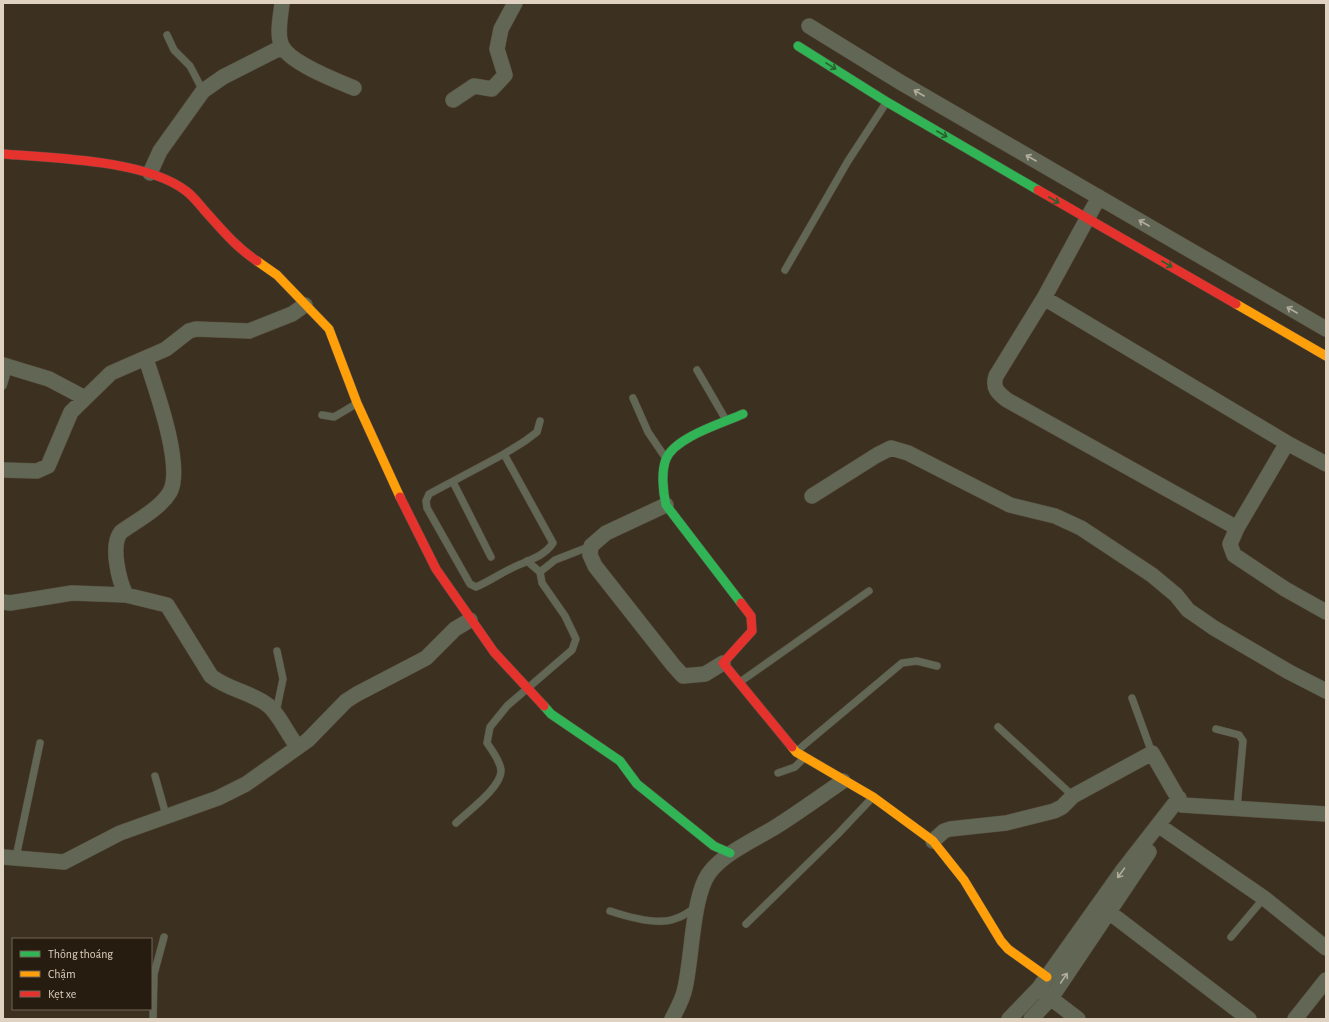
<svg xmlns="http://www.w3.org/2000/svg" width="1329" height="1022" font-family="'Alegreya Sans',sans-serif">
<rect width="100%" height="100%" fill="#3c3020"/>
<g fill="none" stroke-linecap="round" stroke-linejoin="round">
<g stroke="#574c3f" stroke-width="8">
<path id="lane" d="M 167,35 L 174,50 L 190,66 L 203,91
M 785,270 L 848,161 L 886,103
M 697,370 L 726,420
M 3,386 L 9,366
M 633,398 L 648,432 L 665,457
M 322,415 L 334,417 L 356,404
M 504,454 L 553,543 C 543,558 525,561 510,569 C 498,575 488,582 476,587 L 470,584 L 427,508 L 426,501 L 429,494 L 504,454 L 525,441 L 537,432 L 540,421
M 453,482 L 491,557
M 527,561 L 540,572
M 740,682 L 869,591
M 1132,698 L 1152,753
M 276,712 L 283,679 L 277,651
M 998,727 L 1073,796
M 1216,729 L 1239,735 L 1243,741 L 1237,807
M 798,750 L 902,663 L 917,661 L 937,666
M 778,773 L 795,767 L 803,759
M 155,776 L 166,815
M 456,823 C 467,812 502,787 501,770 C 500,761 492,750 487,743 L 490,727 L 507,706 L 572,650 L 576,639 L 565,616 L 542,583 L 540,572 L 555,560 L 591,546
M 16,857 L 40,743
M 610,911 C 628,917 660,926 677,918 C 684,916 690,911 696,907
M 746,924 L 838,834 L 871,799
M 1231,937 L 1264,898
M 153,1019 L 154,974 L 164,937"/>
</g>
<g stroke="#574c3f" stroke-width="16">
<path id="street" d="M 282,3 C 281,15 276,35 282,46 C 290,63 337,81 354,88
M 809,26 L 900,82 L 1326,329
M 453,100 L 474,86 L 492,89 L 505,75 L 497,49 L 501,29 L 515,3
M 150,173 L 160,151 L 203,91 L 223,77 L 282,47
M 1099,197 L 1044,298 L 996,376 C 992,388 998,393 1007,400 L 1237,528
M 1044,298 L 1287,443 L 1326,464
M 3,365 L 49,379 L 85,398
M 1287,443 L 1237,528 L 1230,544 L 1234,555 L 1285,589 L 1326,612
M 3,470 L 37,471 L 48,466 L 71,412 L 111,373 L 166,349 L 189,331 L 196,329 L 249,331 L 292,314 L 305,305
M 812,496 L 877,455 L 891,448 L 908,453 L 1010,505 L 1055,516 L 1081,528 L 1152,575 L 1176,595 L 1188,610 L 1214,628 L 1289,672 L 1326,691
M 666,505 L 606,533 L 591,546 L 590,555 L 595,566 L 673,665 L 683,676 L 705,674 L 723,663
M 126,595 C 119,581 110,545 121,532 C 136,521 160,509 170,492 C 184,466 155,387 146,359
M 3,602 L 10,603 L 72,593 L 126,595 L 167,605 L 211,676 C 228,690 252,692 269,706 C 281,717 287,734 298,747
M 1182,805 L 1326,814
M 1158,825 L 1264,898 L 1326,948
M 933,841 L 944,831 L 950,829 L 1006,823 L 1054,811 L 1062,807 L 1073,796 L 1152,753 L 1182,805
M 3,857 L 64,862 L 120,833 L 218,798 L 246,784 L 308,740 L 346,701 L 357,694 L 426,658 L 455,629 L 470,620
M 1101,906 L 1249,1019
M 1044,993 L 1078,1019
M 672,1019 C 677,1009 683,999 685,988 C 692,957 692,908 705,880 C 716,856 755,840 777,826 C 799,812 821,796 843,781
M 1009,1019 L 1039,988 L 1123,870 L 1179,798
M 1031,1019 L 1051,998 L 1149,852
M 1295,1019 L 1326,980"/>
</g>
<g stroke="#574c3f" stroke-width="10">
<path id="fast" d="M 798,46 L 887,102 L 1038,190
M 741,603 L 666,505 C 663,492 661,472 666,459 C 675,437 723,423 743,414
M 544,706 L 551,714 L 620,761 L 637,784 L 714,846 L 730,853"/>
</g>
<g stroke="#574c3f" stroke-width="10">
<path id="slow" d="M 257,261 L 277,275 L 329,329 L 357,403 L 400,497
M 1236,304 L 1326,356
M 792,747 L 796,752 L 873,797 L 933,841 L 964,880 L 1001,941 L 1008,949 L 1047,977"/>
</g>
<g stroke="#574c3f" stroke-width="10">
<path id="jam" d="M 3,154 C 54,158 146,160 186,191 C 193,196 199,204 205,211 C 222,230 236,247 257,261
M 1038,190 L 1236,304
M 400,497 L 436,569 L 494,652 L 544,706
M 741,603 L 751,616 L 752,631 L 723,663 L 792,747"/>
</g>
<use href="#lane" stroke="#616754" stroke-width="7"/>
<use href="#street" stroke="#616754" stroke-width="15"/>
<use href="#fast" stroke="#30b455" stroke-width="9"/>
<use href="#slow" stroke="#ff9f0a" stroke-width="9"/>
<use href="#jam" stroke="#e5322d" stroke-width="9"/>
</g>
<defs><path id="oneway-shaft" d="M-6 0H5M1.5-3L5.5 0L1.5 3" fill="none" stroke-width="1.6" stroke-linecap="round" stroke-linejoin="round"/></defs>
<g stroke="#2a602e">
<use href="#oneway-shaft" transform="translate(831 66) rotate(32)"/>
<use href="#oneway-shaft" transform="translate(942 134) rotate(30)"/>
<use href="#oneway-shaft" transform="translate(1054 200) rotate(30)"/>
<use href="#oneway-shaft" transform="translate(1167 264) rotate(30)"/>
</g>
<g stroke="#b3ad9b">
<use href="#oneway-shaft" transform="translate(919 93) rotate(-150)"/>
<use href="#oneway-shaft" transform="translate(1031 158) rotate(-150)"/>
<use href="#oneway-shaft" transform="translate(1144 223) rotate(-150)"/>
<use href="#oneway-shaft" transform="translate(1292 310) rotate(-150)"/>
<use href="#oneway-shaft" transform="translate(1121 873) rotate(126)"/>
<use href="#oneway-shaft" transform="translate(1064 978) rotate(-56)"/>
</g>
<rect width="1329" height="1022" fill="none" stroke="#dfd2c1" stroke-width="8"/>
<rect x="12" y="938" width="140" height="72" fill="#261c0f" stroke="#706556"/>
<rect x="20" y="951" width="20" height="6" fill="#30b455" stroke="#706556"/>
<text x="48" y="958" font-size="12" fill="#dfd2c1">Thông thoáng</text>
<rect x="20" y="971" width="20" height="6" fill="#ff9f0a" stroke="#706556"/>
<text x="48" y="978" font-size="12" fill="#dfd2c1">Chậm</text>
<rect x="20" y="991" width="20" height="6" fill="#e5322d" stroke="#706556"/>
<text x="48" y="998" font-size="12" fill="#dfd2c1">Kẹt xe</text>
</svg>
